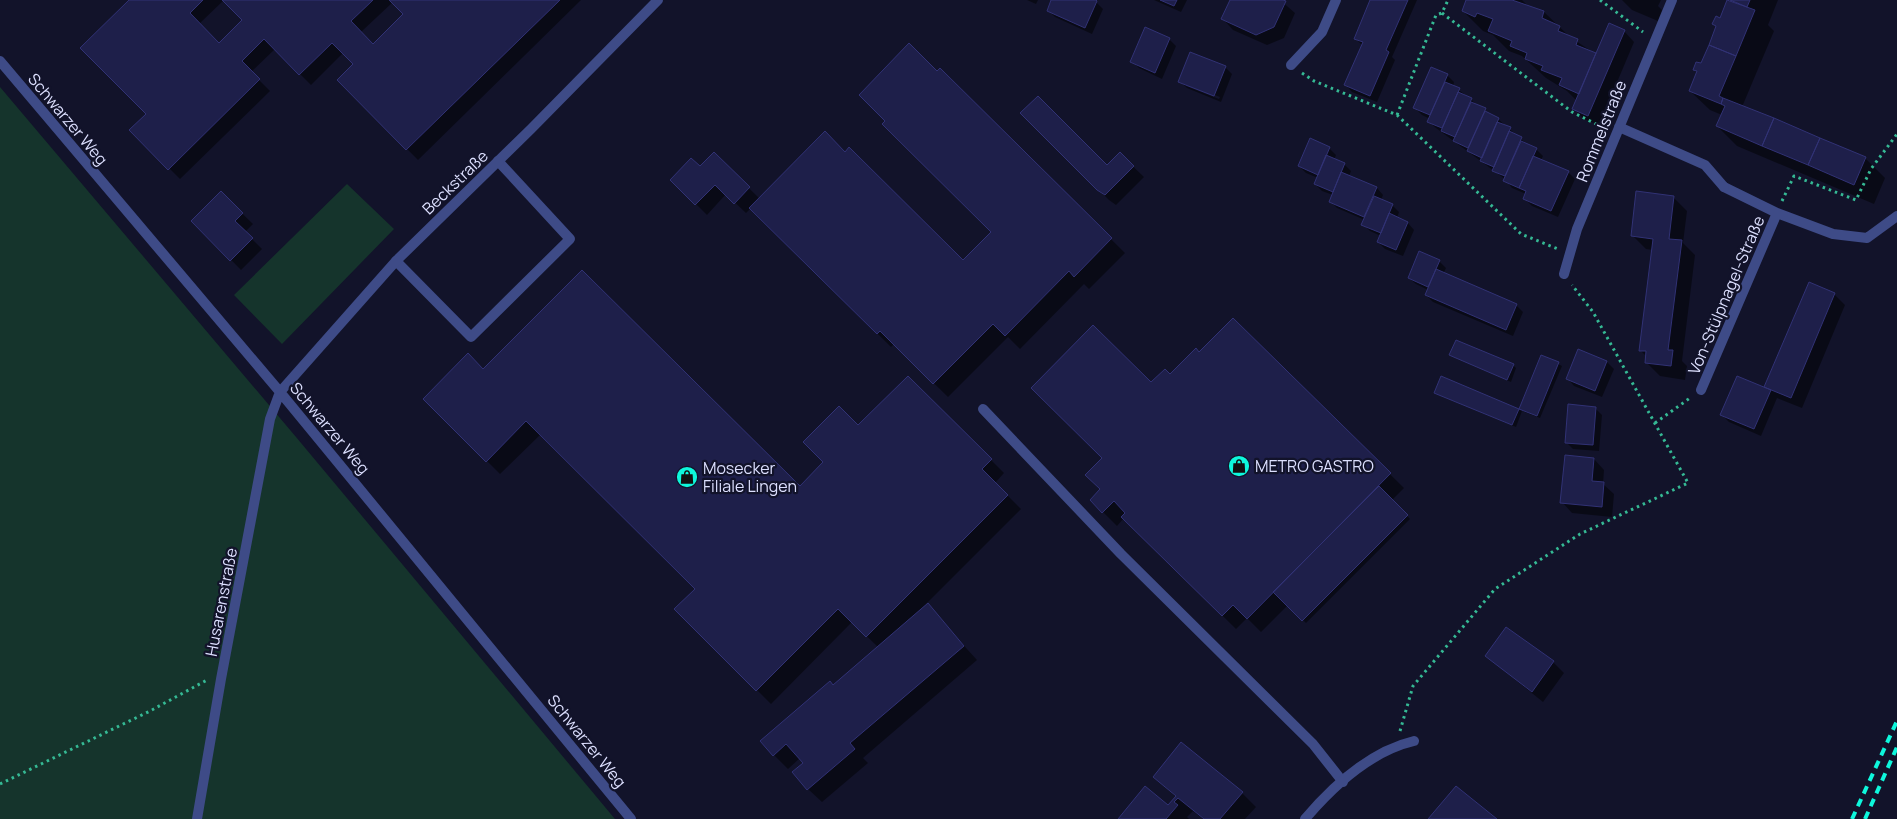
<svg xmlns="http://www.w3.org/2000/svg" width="1897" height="819" font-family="Manrope,sans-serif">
<rect width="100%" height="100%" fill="#12132a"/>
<path fill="#15342c" d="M 0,87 L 296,437 L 615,819 L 0,819 Z
M 347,184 L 394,229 L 282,344 L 234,295 Z"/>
<path fill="#0007" fill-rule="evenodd" d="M 130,0 L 581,0 L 418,160 L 339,80 L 354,64 L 343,53 L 311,85 L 275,49 L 251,72 L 270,91 L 180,179 L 131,130 L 147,114 ZM 224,0 L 244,20 L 219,45 L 199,24 ZM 393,2 L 405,14 L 373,45 L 361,32 Z
M 1027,0 L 1038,0 L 1036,4 Z
M 1053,0 L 1096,2 L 1103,9 L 1092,34 L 1055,17 L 1048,10 Z
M 1154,0 L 1187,0 L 1181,12 Z
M 1231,0 L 1280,0 L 1295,13 L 1284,38 L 1267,45 L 1233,30 L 1223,19 Z
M 1372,0 L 1417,0 L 1392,57 L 1395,60 L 1377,102 L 1352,92 L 1346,85 L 1363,46 L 1355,38 Z
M 1468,0 L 1522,0 L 1530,8 L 1544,12 L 1570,37 L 1597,55 L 1624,31 L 1634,42 L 1599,125 L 1584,119 L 1574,109 L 1577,101 L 1567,91 L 1546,78 L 1522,56 L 1509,51 L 1493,35 L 1483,31 L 1463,11 Z
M 1622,0 L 1661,0 L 1658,6 L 1662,10 L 1658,21 L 1632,10 Z
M 1726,0 L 1778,0 L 1768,25 L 1774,31 L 1742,107 L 1865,158 L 1885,178 L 1874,204 L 1737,146 L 1717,126 L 1722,115 L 1710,110 L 1690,91 L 1698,73 L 1694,70 L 1701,65 L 1717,28 L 1714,24 L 1720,19 L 1728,1 Z
M 1169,39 L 1176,46 L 1162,79 L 1139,68 L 1132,61 Z
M 1225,67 L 1232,74 L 1221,102 L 1187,88 L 1180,81 ZM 1186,84 L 1220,97 L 1219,99 L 1186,86 Z
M 1432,69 L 1447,75 L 1454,82 L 1453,86 L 1471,99 L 1478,107 L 1498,119 L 1529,146 L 1536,149 L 1543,156 L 1541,160 L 1568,172 L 1575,179 L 1558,217 L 1532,206 L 1525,199 L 1526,194 L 1512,188 L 1505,179 L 1436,128 L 1429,122 L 1430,119 L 1422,115 L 1415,108 Z
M 940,70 L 1125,253 L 1089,289 L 1084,284 L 1020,349 L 1008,337 L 948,397 L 894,344 L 891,347 L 751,208 L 746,213 L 726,194 L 707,215 L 672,180 L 700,168 L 714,154 L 760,199 L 963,262 L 992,232 L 937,73 Z
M 1022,113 L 1107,167 L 1120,154 L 1144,177 L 1116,205 L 1109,200 Z
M 1329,148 L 1336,155 L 1334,160 L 1344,164 L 1351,171 L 1349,176 L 1377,188 L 1383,195 L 1381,200 L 1392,205 L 1399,212 L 1397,218 L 1408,223 L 1414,230 L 1403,256 L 1385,249 L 1378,242 L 1381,236 L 1370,231 L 1363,224 L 1365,220 L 1337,208 L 1330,201 L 1333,195 L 1322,191 L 1315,184 L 1318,178 L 1306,173 L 1299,166 Z
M 221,193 L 253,224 L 245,232 L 262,249 L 241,270 L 193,221 Z
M 1673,197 L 1687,211 L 1683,243 L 1695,255 L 1682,361 L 1687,366 L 1685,380 L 1660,376 L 1646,362 L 1647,357 L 1640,350 L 1653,250 L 1646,249 L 1632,235 Z
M 1439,261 L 1446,268 L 1443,274 L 1516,305 L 1523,312 L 1513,336 L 1433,302 L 1426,295 L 1428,290 L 1416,284 L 1409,278 Z
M 1809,284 L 1835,295 L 1845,305 L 1802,408 L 1777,398 L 1761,436 L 1729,422 L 1722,415 L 1769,391 L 1765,386 Z
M 1233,320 L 1404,488 L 1392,500 L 1410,519 L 1306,623 L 1288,605 L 1261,632 L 1247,618 L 1236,629 L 1124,518 L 1117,526 L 1091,500 L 1102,489 L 1104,458 L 1151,384 L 1170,376 L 1200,354 Z
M 1579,351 L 1607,362 L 1614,369 L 1602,397 L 1574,386 L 1568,379 Z
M 1451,355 L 1513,365 L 1516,368 L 1511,382 Z
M 1542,356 L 1562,366 L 1540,418 L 1522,411 L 1516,427 L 1436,392 L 1442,378 L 1520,410 Z
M 484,371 L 800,488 L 908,377 L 1004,473 L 995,483 L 1021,509 L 926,604 L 977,660 L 863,758 L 868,763 L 822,802 L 808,789 L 805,763 L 800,758 L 788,769 L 774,755 L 878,647 L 852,622 L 771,704 L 676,609 L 696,589 L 541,434 L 500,474 L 425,399 Z
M 1595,408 L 1602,415 L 1599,451 L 1573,449 L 1566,442 Z
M 1594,459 L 1604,470 L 1603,484 L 1614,494 L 1612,517 L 1572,513 L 1562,502 Z
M 1506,629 L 1553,662 L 1564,673 L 1543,702 L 1486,656 Z
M 1154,777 L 1242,793 L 1256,807 L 1245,819 L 1203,819 L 1193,811 L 1187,817 L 1189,819 L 1120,819 L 1168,807 L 1176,797 Z"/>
<path fill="#1e1f4a" stroke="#313275" d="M 129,0 L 203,0 L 190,13 L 219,43 L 242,20 L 222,0 L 373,0 L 351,21 L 373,44 L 403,14 L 389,0 L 560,0 L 406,150 L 337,80 L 353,64 L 332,43 L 299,75 L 264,39 L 242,61 L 260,79 L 168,170 L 129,130 L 146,114 L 80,48 Z
M 1051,0 L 1096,0 L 1097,1 L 1085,28 L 1047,11 Z
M 1160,0 L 1177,0 L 1174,6 Z
M 1230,0 L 1283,0 L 1286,1 L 1274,27 L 1256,35 L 1221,19 Z
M 1370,0 L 1408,0 L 1386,50 L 1389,52 L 1370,96 L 1344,85 L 1363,42 L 1354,39 Z
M 1466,0 L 1512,0 L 1544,11 L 1542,18 L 1560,26 L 1558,31 L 1578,39 L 1576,45 L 1596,53 L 1579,94 L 1559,85 L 1562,78 L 1541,70 L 1543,66 L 1525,59 L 1527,53 L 1510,46 L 1512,41 L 1488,31 L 1493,19 L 1477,13 L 1475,17 L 1462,11 Z
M 1727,0 L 1755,10 L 1736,56 L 1709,45 L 1716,26 L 1712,24 L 1716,16 L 1720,18 Z
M 1730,0 L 1750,0 L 1747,7 Z
M 1609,23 L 1625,30 L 1588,116 L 1572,109 Z
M 1145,27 L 1170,38 L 1155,73 L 1130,62 Z
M 909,43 L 937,71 L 940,68 L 1112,238 L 1074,277 L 1069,271 L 1005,336 L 993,324 L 933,384 L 880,331 L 877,334 L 749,208 L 825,131 L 845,152 L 849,147 L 963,260 L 991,232 L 882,124 L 885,121 L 859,95 Z
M 1709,45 L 1736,56 L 1719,96 L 1723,98 L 1721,104 L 1689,91 L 1697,71 L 1693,70 L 1696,62 L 1701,63 Z
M 1190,52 L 1226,66 L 1214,96 L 1178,82 Z
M 1431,67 L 1448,74 L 1430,115 L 1413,108 Z
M 1445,82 L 1460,88 L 1442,128 L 1427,122 Z
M 1458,92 L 1472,98 L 1455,137 L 1441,131 Z
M 1038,96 L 1107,165 L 1120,152 L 1134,166 L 1105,195 L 1097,190 L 1020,113 Z
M 1723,98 L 1774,118 L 1762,146 L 1716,126 L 1725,106 L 1721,104 Z
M 1471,102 L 1486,108 L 1468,148 L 1453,141 Z
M 1485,111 L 1499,118 L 1482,158 L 1467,151 Z
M 1774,118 L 1820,138 L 1808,165 L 1762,146 Z
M 1497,122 L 1511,127 L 1494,167 L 1480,161 Z
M 1509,131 L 1522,137 L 1505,176 L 1492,171 Z
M 1310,138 L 1330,147 L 1318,175 L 1298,166 Z
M 1820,138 L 1866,157 L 1854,185 L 1808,165 Z
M 1521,141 L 1537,148 L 1519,188 L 1503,181 Z
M 714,152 L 750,187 L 734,204 L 715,185 L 695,205 L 670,180 L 691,158 L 700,166 Z
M 1326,155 L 1345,163 L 1333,192 L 1314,184 Z
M 1533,156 L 1569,171 L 1551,211 L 1523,199 L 1526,191 L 1519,188 Z
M 1341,172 L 1377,187 L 1364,217 L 1329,202 Z
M 221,191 L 243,213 L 235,221 L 253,238 L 230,261 L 191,221 Z
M 1636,191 L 1674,196 L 1669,239 L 1682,240 L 1668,350 L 1673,350 L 1671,366 L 1645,363 L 1646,351 L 1639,351 L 1653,239 L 1631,236 Z
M 1374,196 L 1393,204 L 1381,233 L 1361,225 Z
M 1389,213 L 1408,222 L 1396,250 L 1377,242 Z
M 1419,251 L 1440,260 L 1428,287 L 1408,278 Z
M 1436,269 L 1517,304 L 1506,330 L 1425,295 Z
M 582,270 L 800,486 L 823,462 L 803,442 L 839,406 L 858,425 L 908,376 L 992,459 L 982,469 L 1008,495 L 866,637 L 838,609 L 756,691 L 674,609 L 695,589 L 526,421 L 486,462 L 423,399 L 468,353 L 483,369 Z
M 1809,282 L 1835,293 L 1791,398 L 1764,387 Z
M 1233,318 L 1391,473 L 1247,619 L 1233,605 L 1222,616 L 1121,517 L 1125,513 L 1114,501 L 1102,513 L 1090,500 L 1100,489 L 1085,475 L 1102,458 L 1031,388 L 1093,325 L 1151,382 L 1165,369 L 1170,374 L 1196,348 L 1199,352 Z
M 1456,340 L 1514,364 L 1507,380 L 1449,355 Z
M 1578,349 L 1607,361 L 1595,391 L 1566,379 Z
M 1541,355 L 1559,362 L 1537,416 L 1519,409 Z
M 1441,376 L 1519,409 L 1512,425 L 1434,393 Z
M 1737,376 L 1771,390 L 1754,429 L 1720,415 Z
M 1568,404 L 1596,407 L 1593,445 L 1565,443 Z
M 1565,455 L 1594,458 L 1592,481 L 1604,482 L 1602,507 L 1560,503 Z
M 1379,486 L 1408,515 L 1302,621 L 1273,592 Z
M 928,603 L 964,646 L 850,743 L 855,749 L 807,790 L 792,772 L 803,763 L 786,744 L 773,756 L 760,741 L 830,681 L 833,685 Z
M 1506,627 L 1554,661 L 1532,692 L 1485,656 Z
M 1181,742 L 1243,792 L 1220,819 L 1204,819 L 1178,798 L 1174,802 L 1178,805 L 1166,819 L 1118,819 L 1145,786 L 1168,805 L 1176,796 L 1153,777 Z
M 1456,786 L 1497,819 L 1428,819 Z"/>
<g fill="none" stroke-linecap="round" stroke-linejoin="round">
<path stroke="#35b994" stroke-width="3" stroke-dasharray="2.5 4" stroke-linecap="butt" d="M 1600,0 L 1643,32
M 1442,13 L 1572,112 L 1604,128
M 1302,73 L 1314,81 L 1397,115 L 1521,234 L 1558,249
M 1397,115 L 1436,15 L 1442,13 L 1448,0
M 1782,201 L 1794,176 L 1856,200 L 1871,169 L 1897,134
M 1655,423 L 1690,398
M 1400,731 L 1413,686 L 1495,589 L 1580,534 L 1688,483 L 1593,312 L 1572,285
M 0,784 L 150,711 L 207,680"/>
<path stroke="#3e4b87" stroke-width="10" d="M 1777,213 L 1833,234 L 1867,238 L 1897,216
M 396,261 L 471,337 L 570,239 L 498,161
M 1701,390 L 1777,213 L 1724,187
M 983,409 L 1121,554 L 1313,744 L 1343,782"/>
<path stroke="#3e4b87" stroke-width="10" d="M 0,61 L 280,392 L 631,819
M 1291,65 L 1322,32 L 1336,0
M 1619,127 L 1705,165 L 1724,187
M 1564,274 L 1577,229 L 1672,0
M 197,819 L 221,679 L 270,419 L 280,392 L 396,261 L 531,129 L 658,0
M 1305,819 C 1333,786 1371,751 1414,741"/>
<path stroke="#0ef7dc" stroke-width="4" stroke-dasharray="8 6" stroke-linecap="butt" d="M 1852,819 L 1897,721
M 1865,819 L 1897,747"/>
</g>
<defs>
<g id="shop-disc" transform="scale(1.125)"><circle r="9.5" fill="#0ef7dc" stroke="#12132a"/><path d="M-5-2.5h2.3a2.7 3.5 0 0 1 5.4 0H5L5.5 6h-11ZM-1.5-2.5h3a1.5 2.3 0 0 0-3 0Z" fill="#111"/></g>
</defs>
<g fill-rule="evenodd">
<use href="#shop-disc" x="1239" y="466"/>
<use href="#shop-disc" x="687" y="477"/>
</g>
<g text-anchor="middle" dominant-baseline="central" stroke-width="4.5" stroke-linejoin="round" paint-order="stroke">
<g font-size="16" fill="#dcdffe" stroke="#12132a">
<text transform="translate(68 119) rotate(50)">Schwarzer Weg</text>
<text transform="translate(1601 131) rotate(-68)">Rommelstraße</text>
<text transform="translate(455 182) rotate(-44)">Beckstraße</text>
<text transform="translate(1726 295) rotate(-67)">Von-Stülpnagel-Straße</text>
<text transform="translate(330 428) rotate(50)">Schwarzer Weg</text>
<text transform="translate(221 602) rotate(-79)">Husarenstraße</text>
<text transform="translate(587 741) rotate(51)">Schwarzer Weg</text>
</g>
<g font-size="16" fill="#dcdffe" stroke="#12132a" text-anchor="start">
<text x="1255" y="466">METRO GASTRO</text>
<text x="703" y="468">Mosecker<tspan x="703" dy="18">Filiale Lingen</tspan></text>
</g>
</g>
</svg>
